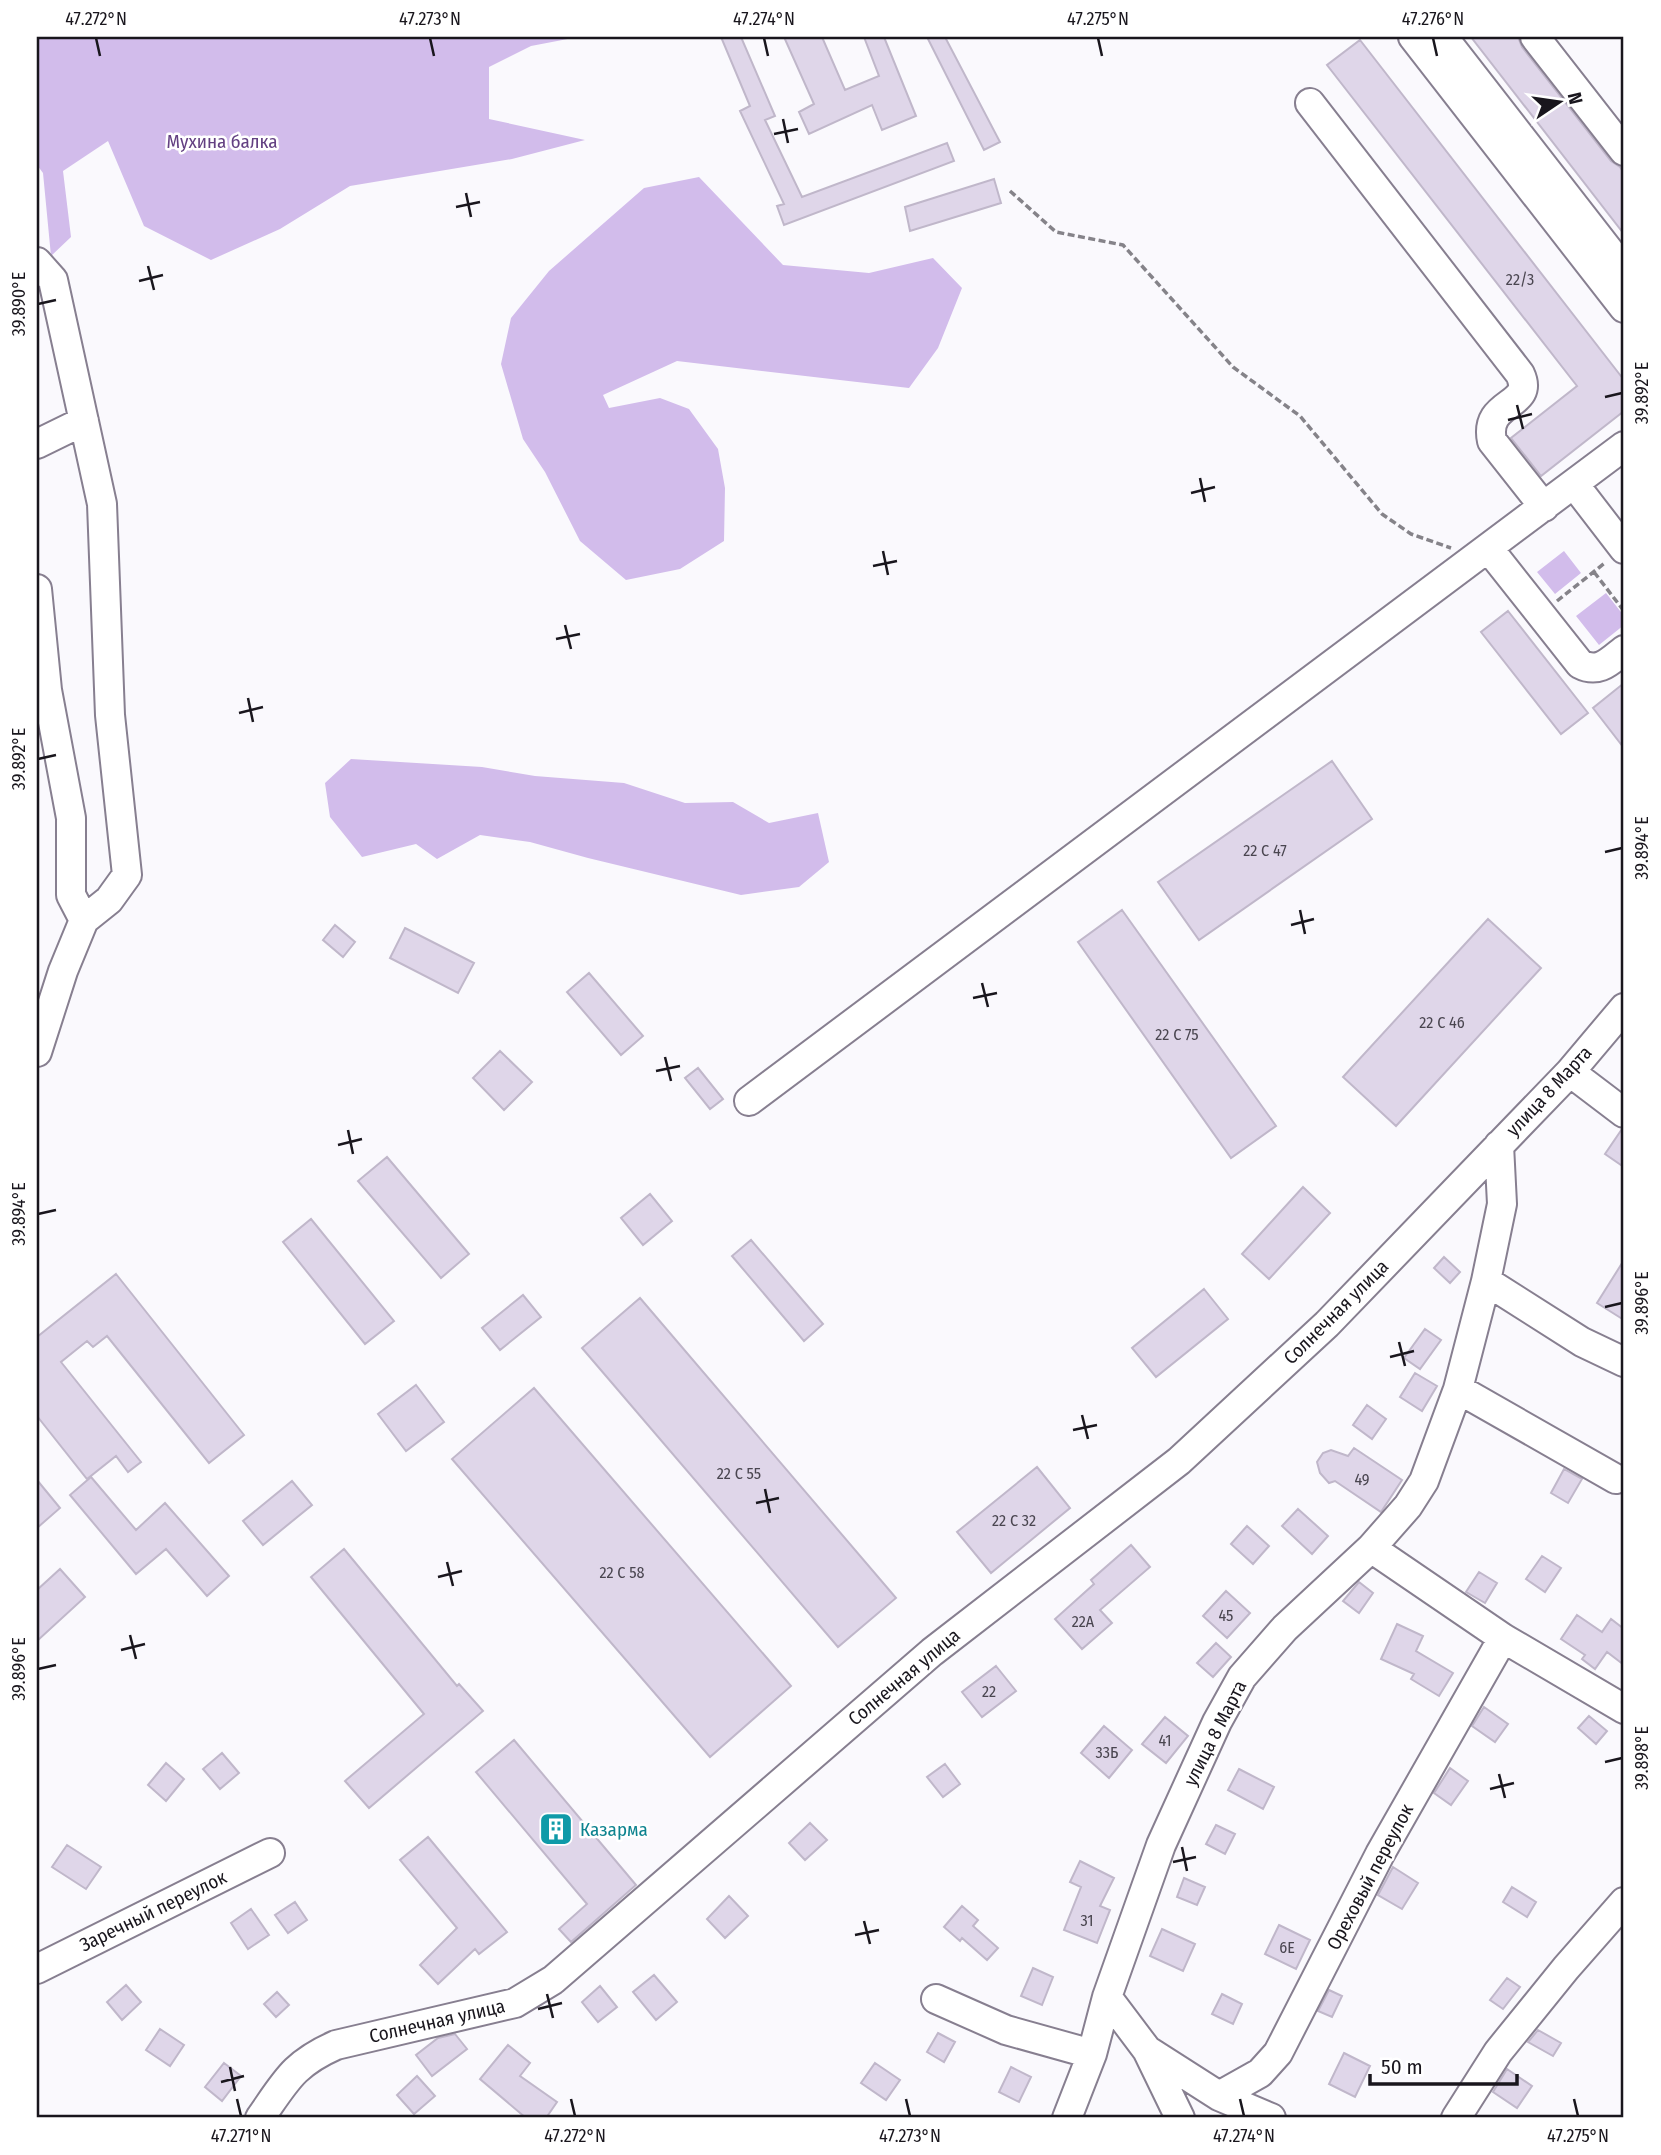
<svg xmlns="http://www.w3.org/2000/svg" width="1661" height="2155" font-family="'Fira Sans Condensed',sans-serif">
<rect width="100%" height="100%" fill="#faf9fd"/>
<path fill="#d2bceb" d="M 37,37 L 578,37 L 531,46 L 489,67 L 489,119 L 585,140 L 512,159 L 350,186 L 280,229 L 211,260 L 144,226 L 108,141 L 63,171 L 71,237 L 51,256 L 43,173 L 37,165 Z
M 699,177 L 783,265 L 869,273 L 933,258 L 962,288 L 938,348 L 909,388 L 677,361 L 603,395 L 609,408 L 660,398 L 689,409 L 718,449 L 725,488 L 724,541 L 680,569 L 626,580 L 580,541 L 545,472 L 523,439 L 501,364 L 511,318 L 549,271 L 644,188 Z
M 1564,551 L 1581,573 L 1555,594 L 1537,572 Z
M 1606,593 L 1624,616 L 1624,625 L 1599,645 L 1576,616 Z
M 351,759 L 482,767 L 535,776 L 624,783 L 685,803 L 733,802 L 769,823 L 818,813 L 829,862 L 799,887 L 741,895 L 588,858 L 530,842 L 480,835 L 437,859 L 416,844 L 362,857 L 330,817 L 325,783 Z"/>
<path fill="#dfd6e9" stroke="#c0b7ca" stroke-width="2" d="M 721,37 L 741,37 L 775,116 L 765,120 L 802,197 L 947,143 L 954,161 L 784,225 L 777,206 L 784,204 L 740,111 L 750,106 Z
M 784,37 L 822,37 L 845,90 L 879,76 L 864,37 L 884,37 L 916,116 L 882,130 L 872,105 L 809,134 L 799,112 L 814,104 Z
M 927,37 L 945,37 L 1000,142 L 984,150 Z
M 1471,37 L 1518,37 L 1522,47 L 1611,161 L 1620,167 L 1624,173 L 1624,234 Z
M 1360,40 L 1624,380 L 1624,411 L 1541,476 L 1511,438 L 1577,386 L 1327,65 Z
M 994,179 L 1001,203 L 910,231 L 905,207 Z
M 1508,611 L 1588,713 L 1561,734 L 1481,632 Z
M 1624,683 L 1624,748 L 1593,708 Z
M 1332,761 L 1372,819 L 1199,940 L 1158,882 Z
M 1122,910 L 1276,1126 L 1231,1158 L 1078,942 Z
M 1488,919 L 1541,968 L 1396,1126 L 1343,1077 Z
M 335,925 L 355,942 L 343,957 L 323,940 Z
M 405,928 L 474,963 L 458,993 L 390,958 Z
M 589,973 L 643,1036 L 621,1055 L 567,992 Z
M 500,1051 L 532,1082 L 504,1110 L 473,1078 Z
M 698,1068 L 723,1099 L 710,1109 L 685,1078 Z
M 1622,1129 L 1624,1129 L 1624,1167 L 1605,1154 Z
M 387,1157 L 469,1254 L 441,1278 L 358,1181 Z
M 1303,1187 L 1330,1213 L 1269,1279 L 1242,1254 Z
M 650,1194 L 672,1221 L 643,1245 L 621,1218 Z
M 311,1219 L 394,1321 L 365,1344 L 283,1242 Z
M 751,1240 L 823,1324 L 804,1341 L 732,1256 Z
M 1444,1257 L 1460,1272 L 1450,1283 L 1434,1268 Z
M 1624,1260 L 1624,1320 L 1597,1303 Z
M 116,1274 L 244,1435 L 209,1463 L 107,1336 L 93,1347 L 87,1341 L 61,1362 L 141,1462 L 128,1472 L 116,1456 L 87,1479 L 37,1416 L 37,1337 Z
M 1204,1289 L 1228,1319 L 1156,1377 L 1132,1348 Z
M 523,1295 L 541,1317 L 500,1350 L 482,1328 Z
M 640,1298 L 896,1598 L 838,1647 L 582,1348 Z
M 1425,1329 L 1441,1340 L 1420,1369 L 1404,1358 Z
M 1415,1373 L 1437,1386 L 1422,1411 L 1400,1397 Z
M 416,1385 L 444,1422 L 406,1451 L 378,1414 Z
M 534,1388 L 791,1686 L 710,1757 L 452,1459 Z
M 1367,1405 L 1386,1419 L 1372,1439 L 1353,1425 Z
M 1354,1448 L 1402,1480 L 1381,1512 L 1335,1481 L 1329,1483 L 1320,1473 L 1317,1462 L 1323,1453 L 1331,1450 L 1348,1456 Z
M 1037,1467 L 1070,1508 L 991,1573 L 957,1532 Z
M 1564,1469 L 1582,1479 L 1568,1503 L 1551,1493 Z
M 91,1477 L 136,1530 L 165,1503 L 229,1576 L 207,1596 L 166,1549 L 136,1574 L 70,1495 Z
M 37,1480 L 60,1508 L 37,1528 Z
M 292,1481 L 312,1505 L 263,1545 L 243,1521 Z
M 1298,1509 L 1328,1536 L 1312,1554 L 1282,1526 Z
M 1247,1526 L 1269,1546 L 1253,1564 L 1231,1544 Z
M 1131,1545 L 1150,1567 L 1100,1610 L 1112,1623 L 1082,1649 L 1055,1619 L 1094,1584 L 1091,1580 Z
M 344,1549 L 457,1686 L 459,1684 L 483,1711 L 369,1808 L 345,1781 L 424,1714 L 311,1577 Z
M 1542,1556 L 1561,1568 L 1545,1592 L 1526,1579 Z
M 60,1569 L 85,1597 L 37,1641 L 37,1590 Z
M 1479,1572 L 1497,1583 L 1485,1603 L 1466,1592 Z
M 1359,1582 L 1373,1593 L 1359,1613 L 1343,1601 Z
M 1226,1591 L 1250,1613 L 1227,1638 L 1203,1616 Z
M 1577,1615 L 1602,1632 L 1611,1619 L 1624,1629 L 1624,1665 L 1607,1652 L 1595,1669 L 1582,1659 L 1585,1655 L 1561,1639 Z
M 1397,1624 L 1423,1636 L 1416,1651 L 1453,1673 L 1439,1696 L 1411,1679 L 1414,1674 L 1381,1659 Z
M 1216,1643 L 1231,1657 L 1213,1677 L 1197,1663 Z
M 996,1666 L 1016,1691 L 982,1717 L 962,1692 Z
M 1484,1707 L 1508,1724 L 1495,1742 L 1472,1726 Z
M 1589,1716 L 1607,1731 L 1596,1744 L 1578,1728 Z
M 1165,1717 L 1188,1736 L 1166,1763 L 1142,1744 Z
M 1104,1726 L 1132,1750 L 1109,1778 L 1081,1753 Z
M 514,1740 L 636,1885 L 571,1942 L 559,1929 L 587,1904 L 476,1772 Z
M 222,1753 L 239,1773 L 220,1789 L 203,1769 Z
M 166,1763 L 184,1779 L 166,1801 L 148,1785 Z
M 945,1764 L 960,1784 L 943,1797 L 927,1777 Z
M 1450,1768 L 1468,1781 L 1451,1805 L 1434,1793 Z
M 1239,1769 L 1274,1787 L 1263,1809 L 1228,1790 Z
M 810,1823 L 827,1840 L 805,1860 L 789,1843 Z
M 1216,1825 L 1235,1834 L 1225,1854 L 1206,1844 Z
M 428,1837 L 507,1932 L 479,1954 L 475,1949 L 438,1984 L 420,1965 L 457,1928 L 400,1860 Z
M 67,1845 L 101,1867 L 86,1889 L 52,1867 Z
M 1080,1861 L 1114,1878 L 1100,1906 L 1110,1910 L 1097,1943 L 1064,1930 L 1081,1887 L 1070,1882 Z
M 1393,1867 L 1418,1883 L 1402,1909 L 1378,1895 Z
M 1184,1878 L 1205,1887 L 1197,1905 L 1177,1897 Z
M 1512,1887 L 1536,1902 L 1527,1917 L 1503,1902 Z
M 729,1896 L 748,1916 L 725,1938 L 707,1919 Z
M 295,1902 L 307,1920 L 288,1933 L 275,1915 Z
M 962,1906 L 978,1920 L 973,1926 L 998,1948 L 987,1960 L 962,1938 L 960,1941 L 944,1927 Z
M 251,1909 L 269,1935 L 248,1949 L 231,1923 Z
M 1279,1925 L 1310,1940 L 1296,1969 L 1265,1954 Z
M 1162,1929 L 1195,1944 L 1183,1971 L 1150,1956 Z
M 1033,1968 L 1053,1977 L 1042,2005 L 1021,1996 Z
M 654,1975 L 677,2002 L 656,2020 L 633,1992 Z
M 1507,1978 L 1520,1987 L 1503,2009 L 1490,2000 Z
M 126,1985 L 141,2002 L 122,2020 L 107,2002 Z
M 600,1986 L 617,2007 L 598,2022 L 582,2002 Z
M 1329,1990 L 1342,1996 L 1332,2017 L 1318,2011 Z
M 277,1992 L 289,2005 L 276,2017 L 264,2004 Z
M 1222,1994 L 1242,2004 L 1233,2024 L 1212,2014 Z
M 160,2029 L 184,2045 L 170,2066 L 146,2050 Z
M 1538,2030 L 1561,2043 L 1553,2056 L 1528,2042 Z
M 938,2033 L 955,2042 L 944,2062 L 927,2052 Z
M 455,2034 L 467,2049 L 432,2076 L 416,2055 L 438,2038 Z
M 508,2045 L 530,2063 L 520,2076 L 557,2102 L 546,2118 L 526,2118 L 480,2079 Z
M 1344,2053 L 1370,2066 L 1355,2097 L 1329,2084 Z
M 224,2063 L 241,2076 L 222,2101 L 205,2087 Z
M 875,2063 L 900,2080 L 886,2100 L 861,2083 Z
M 1011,2067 L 1031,2077 L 1019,2102 L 999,2092 Z
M 1507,2069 L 1532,2086 L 1517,2108 L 1493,2092 Z
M 417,2076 L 435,2096 L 414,2114 L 397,2095 Z"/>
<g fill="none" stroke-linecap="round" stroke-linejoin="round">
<g stroke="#877f90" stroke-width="32">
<path id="minor" d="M 1413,37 L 1624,308
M 1443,37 L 1624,270
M 1535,37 L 1624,151
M 1310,103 L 1520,374 C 1536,408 1483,399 1492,441 L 1544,507
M 37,262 L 53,280 L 102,504 L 110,715 L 127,875 L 109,900 L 84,920 L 71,895 L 71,818 L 47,690 L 37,589
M 37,444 L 84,421
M 1574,484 L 1624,549
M 1489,549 L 1580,664 C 1599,674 1610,661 1624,650
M 37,1052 L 63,971 L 84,920
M 1570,1072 L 1624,1113
M 749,1101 L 1624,446
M 1486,1281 L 1582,1342 L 1624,1362
M 1458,1389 L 1616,1479
M 1371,1548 L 1503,1638 L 1624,1709
M 37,1969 L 270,1853
M 1107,1997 L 1147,2050 L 1219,2096 L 1271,2118
M 936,1999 L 1006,2030 L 1092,2054
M 1147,2050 L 1180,2118
M 1219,2096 L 1260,2073 L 1278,2053 L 1380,1854 L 1503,1638
M 260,2118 C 286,2081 293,2064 336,2045 L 515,2003 L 553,1980 L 932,1652 L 1179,1461 L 1327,1324 L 1570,1072 L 1624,1008
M 1067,2118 L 1092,2054 L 1107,1997 L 1161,1845 L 1217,1722 L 1242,1677 L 1285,1628 L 1371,1548 L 1408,1506 L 1424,1481 L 1458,1389 L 1486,1281 L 1502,1204 L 1499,1145
M 1456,2118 L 1498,2052 L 1566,1968 L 1624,1902"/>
</g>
<path stroke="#858389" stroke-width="3.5" stroke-dasharray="7 3.5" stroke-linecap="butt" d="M 1010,191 L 1056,232 L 1123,245 L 1233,367 L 1300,416 L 1382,514 L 1411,534 L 1451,548
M 1594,572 L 1624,611
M 1557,601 L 1606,562"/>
<use href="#minor" stroke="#fff" stroke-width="28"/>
</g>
<path fill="none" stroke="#19161d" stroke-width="2.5" d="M 96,38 L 100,56M 430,38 L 434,56M 764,38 L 768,56M 1098,38 L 1102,56M 1433,38 L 1437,56M 783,119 L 788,143M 774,134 L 798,129M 466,193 L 471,217M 456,207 L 480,202M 148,266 L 154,290M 139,281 L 163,275M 38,304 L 56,300M 1605,397 L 1622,393M 1517,405 L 1523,429M 1508,420 L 1532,414M 1200,478 L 1205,502M 1191,493 L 1215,487M 883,551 L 888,575M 873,566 L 897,561M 565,625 L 571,649M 556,639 L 580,634M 248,698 L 253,722M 239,713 L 263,707M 38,759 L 56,755M 1605,852 L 1622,848M 1300,910 L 1305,934M 1291,925 L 1314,919M 982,983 L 988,1007M 973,998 L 997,993M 665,1057 L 671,1081M 656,1071 L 680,1066M 348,1130 L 353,1154M 338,1145 L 362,1139M 38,1214 L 56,1210M 1605,1307 L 1622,1303M 1399,1342 L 1405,1366M 1390,1357 L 1414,1351M 1082,1415 L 1088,1439M 1073,1430 L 1097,1425M 765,1489 L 770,1513M 756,1503 L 779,1498M 447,1562 L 453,1586M 438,1577 L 462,1571M 130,1635 L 136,1659M 121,1650 L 145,1644M 38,1669 L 56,1665M 1605,1762 L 1622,1758M 1499,1774 L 1505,1798M 1490,1789 L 1514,1783M 1182,1847 L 1187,1871M 1173,1862 L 1196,1857M 864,1921 L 870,1944M 855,1935 L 879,1930M 547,1994 L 553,2018M 538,2009 L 562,2003M 230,2067 L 235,2091M 221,2082 L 244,2076M 237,2099 L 241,2116M 571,2099 L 575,2116M 906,2099 L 910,2116M 1240,2099 L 1244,2116M 1574,2099 L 1578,2116"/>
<defs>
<g id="building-square" transform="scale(1.75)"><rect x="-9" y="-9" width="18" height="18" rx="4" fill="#0f9aa8" stroke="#fff"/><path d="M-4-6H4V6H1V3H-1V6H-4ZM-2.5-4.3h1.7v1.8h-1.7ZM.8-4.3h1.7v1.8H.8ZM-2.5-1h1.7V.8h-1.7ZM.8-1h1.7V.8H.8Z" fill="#fff"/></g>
</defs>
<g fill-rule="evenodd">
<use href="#building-square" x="556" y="1829"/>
</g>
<g text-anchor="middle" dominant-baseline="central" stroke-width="5" stroke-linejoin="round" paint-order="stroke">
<g font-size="16" fill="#4a4650">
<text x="1520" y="279">22/3</text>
<text x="1265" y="850">22 С 47</text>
<text x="1442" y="1022">22 С 46</text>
<text x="1177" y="1034">22 С 75</text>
<text x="739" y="1473">22 С 55</text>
<text x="1362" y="1479">49</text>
<text x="1014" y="1520">22 С 32</text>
<text x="622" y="1572">22 С 58</text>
<text x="1226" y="1615">45</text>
<text x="1083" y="1621">22А</text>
<text x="989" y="1691">22</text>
<text x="1165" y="1740">41</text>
<text x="1107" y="1752">33Б</text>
<text x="1087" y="1920">31</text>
<text x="1287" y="1947">6Е</text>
</g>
<g font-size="19" fill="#634082" stroke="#fff">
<text x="222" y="141">Мухина балка</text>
</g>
<g font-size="19" fill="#19161d" stroke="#fff">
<text transform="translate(1549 1091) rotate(-47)">улица 8 Марта</text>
<text transform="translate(1336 1312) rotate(-45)">Солнечная улица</text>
<text transform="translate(904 1677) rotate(-40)">Солнечная улица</text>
<text transform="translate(1215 1733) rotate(-63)">улица 8 Марта</text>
<text transform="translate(1370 1877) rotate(-62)">Ореховый переулок</text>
<text transform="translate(153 1911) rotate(-26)">Заречный переулок</text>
<text transform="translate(437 2021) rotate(-13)">Солнечная улица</text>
</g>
<g font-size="19" fill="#0d838f" stroke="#fff" text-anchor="start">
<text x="580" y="1829">Казарма</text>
</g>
</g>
<rect width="1661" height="2155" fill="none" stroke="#ffffff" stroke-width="77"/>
<g transform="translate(1559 102) rotate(77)" stroke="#ffffff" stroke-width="5" paint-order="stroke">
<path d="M0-5L12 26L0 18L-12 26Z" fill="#19161d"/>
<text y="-10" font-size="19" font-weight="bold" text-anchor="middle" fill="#19161d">N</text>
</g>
<path d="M1370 2074v10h147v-10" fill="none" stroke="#19161d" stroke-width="3.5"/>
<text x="1381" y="2074" font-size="21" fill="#19161d" stroke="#ffffff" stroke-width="5" paint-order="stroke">50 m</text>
<rect x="38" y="38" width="1584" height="2078" fill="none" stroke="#19161d" stroke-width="2.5"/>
<g font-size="18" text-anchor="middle" fill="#19161d">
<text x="96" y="25">47.272°N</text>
<text x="430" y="25">47.273°N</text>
<text x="764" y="25">47.274°N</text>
<text x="1098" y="25">47.275°N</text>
<text x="1433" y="25">47.276°N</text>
<text transform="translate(19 304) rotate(-90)" y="6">39.890°E</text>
<text transform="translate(1642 393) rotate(-90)" y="6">39.892°E</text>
<text transform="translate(19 759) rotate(-90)" y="6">39.892°E</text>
<text transform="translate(1642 848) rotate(-90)" y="6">39.894°E</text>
<text transform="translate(19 1214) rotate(-90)" y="6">39.894°E</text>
<text transform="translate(1642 1303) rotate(-90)" y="6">39.896°E</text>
<text transform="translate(19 1669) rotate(-90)" y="6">39.896°E</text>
<text transform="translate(1642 1758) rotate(-90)" y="6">39.898°E</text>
<text x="241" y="2142">47.271°N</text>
<text x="575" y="2142">47.272°N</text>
<text x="910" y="2142">47.273°N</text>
<text x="1244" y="2142">47.274°N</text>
<text x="1578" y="2142">47.275°N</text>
</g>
</svg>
